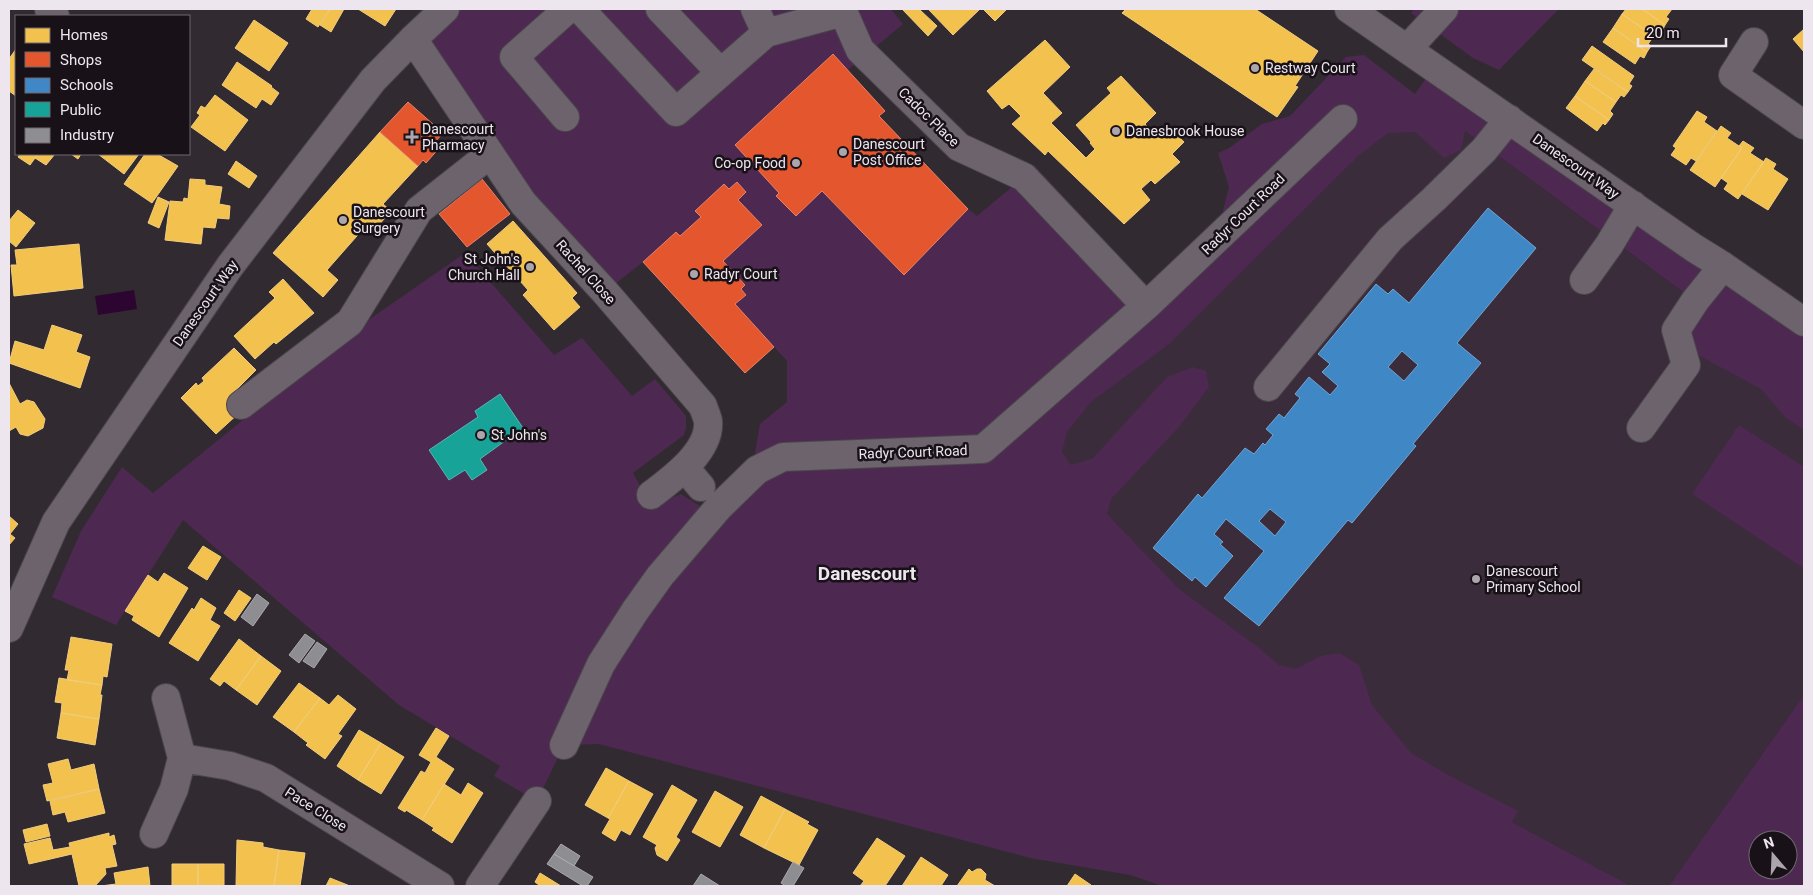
<svg xmlns="http://www.w3.org/2000/svg" width="1813" height="895" font-family="Roboto,sans-serif">
<rect width="100%" height="100%" fill="#312b31"/>
<path fill="#3b2c3b" d="M 1415,94 L 1804,382 L 1804,695 L 1669,886 L 1631,886 L 1356,738 L 996,464 Z"/>
<path fill="#4d2851" fill-rule="evenodd" d="M 445,9 L 891,9 L 903,24 L 848,70 L 832,54 L 735,145 L 779,193 L 776,196 L 796,216 L 822,191 L 904,275 L 968,209 L 977,216 L 1024,177 L 1034,165 L 1151,291 L 1208,239 L 1223,211 L 1229,187 L 1218,153 L 1229,148 L 1262,124 L 1290,116 L 1346,57 L 1364,55 L 1415,94 L 1434,67 L 1804,322 L 1804,430 L 1786,418 L 1761,389 L 1698,355 L 1690,331 L 1702,306 L 1465,131 L 1461,150 L 1444,158 L 1415,132 L 1388,133 L 1357,157 L 1169,344 L 1091,402 L 1067,432 L 1062,452 L 1071,465 L 1093,458 L 1167,377 L 1193,367 L 1206,371 L 1209,387 L 1179,427 L 1111,499 L 1107,514 L 1178,588 L 1259,648 L 1279,665 L 1296,669 L 1320,656 L 1339,653 L 1359,665 L 1372,705 L 1411,753 L 1452,777 L 1518,811 L 1512,822 L 1631,886 L 1162,886 L 1130,875 L 1030,858 L 599,744 L 564,745 L 537,801 L 494,776 L 500,766 L 399,705 L 183,520 L 116,625 L 52,597 L 81,531 L 122,467 L 153,493 L 351,332 L 465,253 L 554,355 L 582,338 L 632,396 L 655,379 L 686,416 L 686,428 L 684,435 L 633,473 L 642,489 L 661,502 L 681,494 L 719,518 L 761,468 L 755,453 L 760,424 L 787,402 L 787,361 L 735,304 L 746,295 L 723,261 L 761,226 L 738,200 L 746,192 L 737,182 L 729,189 L 724,184 L 695,211 L 701,217 L 680,236 L 676,232 L 643,262 L 605,292 L 413,39 Z
M 1414,9 L 1559,9 L 1499,70 L 1473,58 L 1411,13 Z
M 1739,425 L 1804,467 L 1804,564 L 1802,567 L 1692,494 Z
M 1804,695 L 1804,886 L 1669,886 ZM 1758,840 L 1788,840 L 1788,870 L 1758,870 Z"/>
<path fill="#2c0530" d="M 134,290 L 137,309 L 98,315 L 95,296 Z"/>
<path fill="#f2c14e" stroke="#f1cc7e" d="M 312,9 L 330,9 L 318,27 L 306,19 Z
M 330,9 L 344,9 L 331,32 L 320,25 Z
M 358,9 L 396,9 L 385,26 Z
M 902,9 L 919,9 L 937,26 L 928,36 Z
M 931,9 L 980,9 L 953,35 L 929,10 Z
M 983,9 L 1007,9 L 995,21 Z
M 1126,9 L 1255,9 L 1318,51 L 1295,86 L 1298,87 L 1277,117 L 1122,13 Z
M 1626,9 L 1642,9 L 1665,25 L 1662,31 L 1659,29 L 1654,36 L 1622,14 Z
M 1642,9 L 1672,9 L 1666,17 L 1669,19 L 1665,25 Z
M 1622,14 L 1654,36 L 1648,44 L 1651,46 L 1647,52 L 1613,28 Z
M 254,20 L 288,43 L 269,71 L 235,48 Z
M 1613,28 L 1647,52 L 1644,58 L 1640,56 L 1635,64 L 1603,42 Z
M 1804,29 L 1804,52 L 1793,39 Z
M 1045,40 L 1070,67 L 1043,93 L 1062,113 L 1051,123 L 1086,158 L 1095,149 L 1090,143 L 1091,142 L 1076,125 L 1111,93 L 1107,88 L 1121,76 L 1156,113 L 1145,124 L 1156,136 L 1168,125 L 1184,142 L 1172,154 L 1180,162 L 1155,184 L 1151,180 L 1141,189 L 1150,200 L 1124,224 L 1048,151 L 1045,155 L 1012,124 L 1021,116 L 1009,104 L 1002,109 L 987,91 Z
M 1592,46 L 1634,76 L 1629,84 L 1632,86 L 1628,92 L 1582,60 Z
M 16,49 L 16,96 L 9,91 L 9,59 Z
M 237,62 L 272,86 L 271,87 L 279,93 L 271,105 L 262,99 L 256,108 L 222,85 Z
M 1594,69 L 1628,92 L 1624,97 L 1621,95 L 1616,102 L 1585,81 Z
M 1585,81 L 1616,102 L 1610,111 L 1613,114 L 1609,120 L 1575,96 Z
M 215,95 L 248,120 L 225,151 L 191,127 L 200,115 L 197,113 L 201,106 L 205,108 Z
M 1575,96 L 1609,120 L 1605,125 L 1603,123 L 1597,131 L 1566,108 Z
M 1697,111 L 1707,117 L 1704,122 L 1717,131 L 1696,161 L 1691,158 L 1686,165 L 1671,155 L 1676,148 L 1673,146 Z
M 1721,126 L 1731,133 L 1727,138 L 1742,148 L 1715,187 L 1690,170 Z
M 380,132 L 418,166 L 383,204 L 391,211 L 371,234 L 364,228 L 327,270 L 338,280 L 323,297 L 273,253 Z
M 1743,141 L 1754,148 L 1750,153 L 1764,162 L 1738,199 L 1724,189 L 1728,183 L 1721,178 L 1742,148 L 1739,146 Z
M 20,154 L 38,154 L 30,165 L 18,157 Z
M 38,154 L 55,154 L 46,165 L 35,158 Z
M 71,154 L 81,154 L 78,159 Z
M 98,154 L 139,154 L 124,174 Z
M 145,154 L 157,154 L 178,166 L 152,203 L 124,184 Z
M 1766,158 L 1776,164 L 1773,169 L 1788,179 L 1768,210 L 1742,194 Z
M 236,161 L 257,176 L 249,188 L 228,174 Z
M 190,179 L 205,180 L 205,185 L 222,187 L 219,204 L 230,206 L 229,219 L 217,218 L 215,228 L 203,227 L 201,244 L 165,240 L 170,201 L 183,202 L 184,198 L 188,199 Z
M 158,197 L 169,202 L 159,228 L 148,223 Z
M 18,210 L 35,223 L 16,247 L 9,241 L 9,221 Z
M 513,221 L 577,293 L 572,298 L 580,307 L 554,330 L 523,295 L 528,290 L 487,244 Z
M 79,244 L 83,288 L 14,296 L 11,265 L 17,265 L 15,250 Z
M 283,279 L 314,313 L 276,344 L 274,342 L 255,359 L 234,336 L 275,298 L 269,292 Z
M 52,325 L 82,335 L 76,352 L 90,357 L 80,388 L 9,363 L 15,341 L 44,350 Z
M 234,348 L 256,370 L 232,394 L 239,413 L 216,434 L 181,398 L 196,383 L 198,386 L 204,381 L 202,378 Z
M 9,383 L 20,404 L 27,400 L 34,402 L 45,419 L 43,428 L 28,436 L 20,434 L 16,427 L 9,431 Z
M 9,516 L 18,524 L 10,534 L 15,538 L 9,545 Z
M 203,546 L 221,557 L 207,580 L 188,568 Z
M 164,573 L 188,588 L 159,637 L 132,620 L 134,616 L 125,611 L 148,575 L 158,582 Z
M 239,590 L 251,598 L 235,621 L 224,613 Z
M 201,598 L 216,608 L 210,620 L 220,626 L 198,661 L 169,643 L 192,608 L 194,610 Z
M 71,637 L 112,644 L 107,677 L 103,676 L 102,685 L 67,680 L 69,670 L 65,670 Z
M 239,639 L 261,656 L 236,690 L 224,681 L 220,686 L 210,679 Z
M 261,656 L 281,671 L 257,705 L 236,690 Z
M 59,678 L 102,685 L 100,695 L 102,695 L 99,719 L 61,713 L 62,703 L 55,702 Z
M 299,683 L 320,698 L 294,732 L 273,717 Z
M 338,695 L 356,709 L 338,734 L 342,736 L 325,759 L 306,745 L 308,743 L 294,732 L 320,698 L 329,705 Z
M 61,713 L 99,719 L 95,745 L 57,738 Z
M 436,728 L 449,736 L 436,757 L 454,769 L 422,820 L 406,810 L 405,812 L 398,808 L 421,771 L 425,773 L 431,762 L 419,755 Z
M 359,730 L 381,743 L 358,780 L 337,766 Z
M 381,743 L 404,757 L 381,794 L 358,780 Z
M 68,759 L 71,770 L 94,764 L 99,789 L 47,801 L 43,785 L 53,783 L 48,764 Z
M 606,768 L 629,781 L 608,818 L 585,805 Z
M 629,781 L 653,794 L 630,835 L 621,830 L 615,841 L 602,833 L 610,819 L 608,818 Z
M 468,783 L 483,793 L 452,843 L 432,830 L 434,828 L 422,820 L 444,784 L 461,795 Z
M 672,785 L 697,800 L 676,837 L 680,840 L 667,861 L 657,855 L 655,848 L 657,845 L 643,837 Z
M 99,789 L 105,813 L 68,822 L 65,812 L 53,815 L 50,801 Z
M 715,791 L 743,807 L 720,847 L 692,832 Z
M 761,796 L 785,809 L 764,848 L 740,835 Z
M 785,809 L 809,822 L 807,824 L 818,830 L 799,865 L 764,848 Z
M 47,824 L 50,836 L 26,842 L 23,830 Z
M 109,833 L 109,837 L 114,835 L 116,844 L 112,845 L 117,866 L 105,868 L 106,874 L 95,886 L 79,886 L 72,854 L 29,864 L 24,844 L 50,838 L 53,850 L 70,847 L 69,843 Z
M 877,838 L 905,856 L 885,886 L 860,886 L 864,881 L 853,873 Z
M 237,840 L 263,843 L 263,847 L 279,850 L 274,886 L 236,886 Z
M 279,850 L 305,853 L 300,886 L 274,886 Z
M 921,857 L 948,875 L 941,886 L 902,886 Z
M 172,864 L 198,864 L 198,886 L 172,886 Z
M 198,864 L 224,864 L 224,886 L 198,886 Z
M 148,867 L 150,886 L 101,886 L 116,884 L 114,873 Z
M 969,869 L 972,872 L 977,869 L 981,869 L 986,874 L 985,880 L 995,886 L 957,886 Z
M 540,873 L 561,886 L 538,886 L 539,885 L 535,882 Z
M 1075,874 L 1091,885 L 1090,886 L 1067,886 Z
M 330,878 L 350,886 L 326,886 Z"/>
<path fill="#e4572e" stroke="#e78268" d="M 833,54 L 885,111 L 879,116 L 968,209 L 904,275 L 822,191 L 796,216 L 776,196 L 779,193 L 735,145 Z
M 408,102 L 443,133 L 436,141 L 441,146 L 426,163 L 423,160 L 418,166 L 380,132 Z
M 482,179 L 510,214 L 467,247 L 439,214 Z
M 737,182 L 746,192 L 738,200 L 762,225 L 723,261 L 745,285 L 741,289 L 746,295 L 735,304 L 774,347 L 745,373 L 643,262 L 676,232 L 680,236 L 701,217 L 695,211 L 724,184 L 729,189 Z"/>
<path fill="#3f88c5" stroke="#74a4d1" fill-rule="evenodd" d="M 1488,208 L 1536,248 L 1457,343 L 1481,363 L 1413,444 L 1416,446 L 1352,523 L 1348,520 L 1259,626 L 1224,598 L 1264,551 L 1226,519 L 1214,534 L 1223,542 L 1220,544 L 1233,556 L 1206,587 L 1195,577 L 1192,581 L 1153,548 L 1198,494 L 1202,498 L 1245,448 L 1254,454 L 1263,443 L 1265,445 L 1273,435 L 1266,429 L 1279,414 L 1284,418 L 1300,398 L 1295,394 L 1309,377 L 1330,395 L 1338,386 L 1322,372 L 1330,364 L 1318,354 L 1376,284 L 1388,294 L 1393,289 L 1409,303 ZM 1402,351 L 1418,365 L 1404,381 L 1388,367 ZM 1270,509 L 1286,522 L 1275,536 L 1259,521 Z"/>
<path fill="#17a398" stroke="#58b7b2" d="M 500,394 L 523,428 L 480,459 L 487,470 L 472,480 L 465,470 L 449,480 L 429,450 L 478,417 L 475,411 Z"/>
<path fill="#8d8d92" stroke="#aaa8ae" d="M 257,594 L 269,603 L 253,626 L 241,617 Z
M 305,634 L 315,641 L 299,663 L 289,655 Z
M 317,642 L 327,649 L 314,668 L 303,661 Z
M 561,844 L 580,856 L 574,866 L 554,854 Z
M 554,854 L 593,877 L 587,886 L 583,886 L 547,864 Z
M 793,862 L 804,868 L 793,886 L 786,886 L 781,883 Z
M 701,874 L 720,886 L 693,886 Z"/>
<g fill="none" stroke-linecap="round" stroke-linejoin="round">
<g stroke="#4b464b" stroke-width="30">
<path id="minor" d="M 49,9 L 55,16
M 580,9 L 676,112 L 766,33 L 843,12
M 660,9 L 720,72
M 755,9 L 766,33
M 842,9 L 860,50 L 959,147 L 1024,177 L 1146,306
M 1349,9 L 1694,248 L 1723,266 L 1804,322
M 413,39 L 523,203 L 605,292 L 703,406 C 704,410 707,416 708,421 C 711,451 672,479 651,495
M 1754,42 L 1733,75 L 1804,125
M 1408,48 L 1444,9
M 565,117 L 514,57 L 568,9
M 1584,280 L 1609,245 L 1633,205
M 1268,387 L 1390,239 L 1434,199 L 1484,150 L 1509,119
M 241,405 L 350,322 L 419,210 L 490,154
M 1641,428 L 1686,365 L 1676,330 L 1695,301 L 1723,266
M 685,468 L 701,487
M 9,628 L 56,522 L 230,266 L 373,80 L 413,39 L 445,9
M 564,745 L 601,664 L 635,611 L 660,576 L 719,507 L 757,470 L 783,457 L 983,449 L 1146,306 L 1343,119
M 182,758 L 230,766 L 266,778 L 440,886
M 154,834 L 174,789 L 182,758 L 166,698
M 480,886 L 537,801"/>
</g>
<use href="#minor" stroke="#6c636d" stroke-width="28"/>
</g>
<g fill="#aca5ac" stroke="#181218" stroke-width="2">
<circle cx="1255" cy="68" r="5"/>
<circle cx="1116" cy="131" r="5"/>
<path d="M409.5 129.5h5v5h5v5h-5v5h-5v-5h-5v-5h5z"/>
<circle cx="843" cy="152" r="5"/>
<circle cx="796" cy="163" r="5"/>
<circle cx="343" cy="220" r="5"/>
<circle cx="530" cy="267" r="5"/>
<circle cx="694" cy="274" r="5"/>
<circle cx="481" cy="435" r="5"/>
<circle cx="1476" cy="579" r="5"/>
</g>
<g text-anchor="middle" dominant-baseline="central" stroke-width="5" stroke-linejoin="round" paint-order="stroke">
<g font-size="14" fill="#eee6ee" stroke="#181218" text-anchor="start">
<text x="1265" y="68">Restway Court</text>
<text x="422" y="129">Danescourt<tspan x="422" dy="16">Pharmacy</tspan></text>
<text x="1126" y="131">Danesbrook House</text>
<text x="853" y="144">Danescourt<tspan x="853" dy="16">Post Office</tspan></text>
<text x="786" y="163" text-anchor="end">Co-op Food</text>
<text x="353" y="212">Danescourt<tspan x="353" dy="16">Surgery</tspan></text>
<text x="520" y="259" text-anchor="end">St John's<tspan x="520" dy="16">Church Hall</tspan></text>
<text x="704" y="274">Radyr Court</text>
<text x="491" y="435">St John's</text>
<text x="1486" y="571">Danescourt<tspan x="1486" dy="16">Primary School</tspan></text>
</g>
<g font-size="14" fill="#eee6ee" stroke="#181218">
<text transform="translate(929 117) rotate(44)">Cadoc Place</text>
<text transform="translate(1576 166) rotate(35)">Danescourt Way</text>
<text transform="translate(1243 214) rotate(-44)">Radyr Court Road</text>
<text transform="translate(586 272) rotate(48)">Rachel Close</text>
<text transform="translate(205 303) rotate(-55)">Danescourt Way</text>
<text transform="translate(913 452) rotate(-2)">Radyr Court Road</text>
<text transform="translate(316 809) rotate(32)">Pace Close</text>
</g>
<g font-size="19" font-weight="bold" fill="#eee6ee" stroke="#181218">
<text x="867" y="573">Danescourt</text>
</g>
</g>
<rect width="1813" height="895" fill="none" stroke="#eee6ee" stroke-width="20"/>
<rect x="15" y="15" width="175" height="140" fill="#181218" stroke="#6e676e"/>
<rect x="25" y="28" width="25" height="15" fill="#f2c14e" stroke="#6e676e"/>
<text x="60" y="40" font-size="15" fill="#eee6ee">Homes</text>
<rect x="25" y="52" width="25" height="15" fill="#e4572e" stroke="#6e676e"/>
<text x="60" y="65" font-size="15" fill="#eee6ee">Shops</text>
<rect x="25" y="78" width="25" height="15" fill="#3f88c5" stroke="#6e676e"/>
<text x="60" y="90" font-size="15" fill="#eee6ee">Schools</text>
<rect x="25" y="102" width="25" height="15" fill="#17a398" stroke="#6e676e"/>
<text x="60" y="115" font-size="15" fill="#eee6ee">Public</text>
<rect x="25" y="128" width="25" height="15" fill="#8d8d92" stroke="#6e676e"/>
<text x="60" y="140" font-size="15" fill="#eee6ee">Industry</text>
<g transform="translate(1773 855) rotate(341)"><circle r="24" fill="#181218" stroke="#6e676e"/>
<path d="M0-4L9 19L0 12L-9 19Z" fill="#aca5ac"/>
<text y="-8" font-size="14" font-weight="bold" text-anchor="middle" fill="#eee6ee">N</text>
</g>
<path d="M1638 38v8h88v-8" fill="none" stroke="#eee6ee" stroke-width="2.5"/>
<text x="1646" y="38" font-size="15" fill="#eee6ee" stroke="#181218" stroke-width="4" paint-order="stroke">20 m</text>
</svg>
